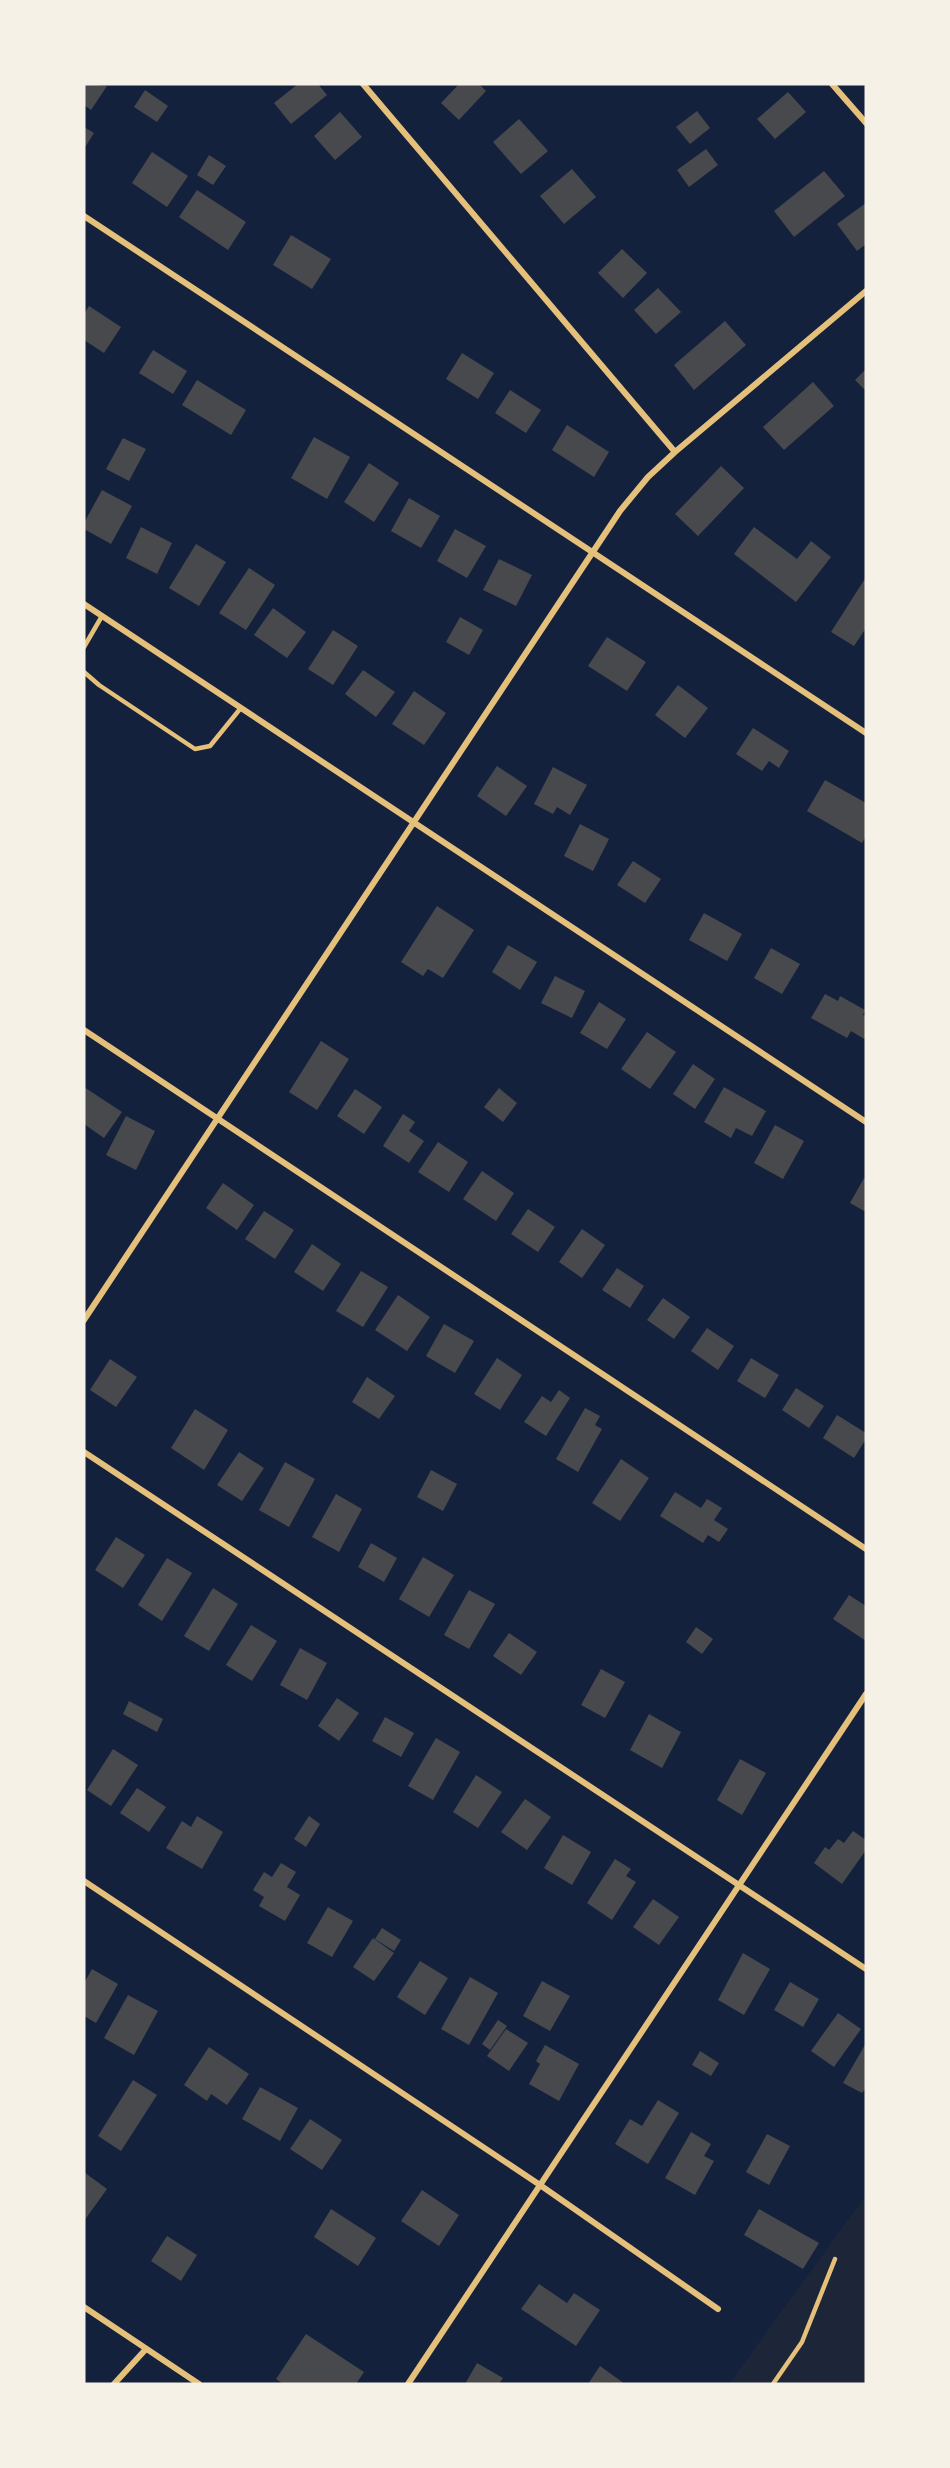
<svg xmlns="http://www.w3.org/2000/svg" width="950" height="2468" font-family="'Zilla Slab',serif">
<rect width="100%" height="100%" fill="#14213d"/>
<path fill="#1d2539" d="M 866,2195 L 866,2384 L 729,2384 Z"/>
<path fill="#48494c" d="M 84,84 L 107,86 L 91,110 L 84,105 Z
M 298,84 L 318,84 L 327,95 L 291,124 L 274,103 Z
M 459,84 L 479,84 L 486,91 L 459,120 L 441,103 Z
M 145,90 L 168,106 L 157,122 L 134,107 Z
M 788,92 L 806,112 L 775,139 L 757,119 Z
M 697,111 L 710,128 L 690,144 L 676,127 Z
M 340,112 L 362,137 L 335,160 L 314,136 Z
M 519,119 L 548,151 L 521,174 L 493,142 Z
M 84,127 L 94,133 L 84,149 Z
M 706,149 L 718,165 L 689,187 L 677,170 Z
M 152,152 L 188,176 L 167,207 L 132,183 Z
M 209,155 L 226,166 L 213,185 L 197,175 Z
M 572,169 L 596,197 L 564,224 L 540,196 Z
M 824,171 L 845,196 L 794,237 L 774,211 Z
M 197,190 L 246,222 L 228,250 L 179,217 Z
M 866,203 L 866,244 L 857,251 L 837,224 Z
M 291,235 L 331,259 L 312,289 L 273,265 Z
M 622,249 L 647,273 L 623,298 L 598,273 Z
M 658,288 L 681,312 L 656,334 L 634,310 Z
M 89,306 L 121,327 L 104,353 L 84,340 L 84,314 Z
M 725,321 L 746,345 L 694,390 L 674,365 Z
M 153,350 L 187,371 L 173,394 L 139,373 Z
M 462,353 L 494,373 L 478,399 L 446,379 Z
M 866,369 L 866,391 L 855,380 Z
M 197,380 L 246,410 L 231,435 L 182,405 Z
M 813,382 L 834,406 L 784,450 L 763,427 Z
M 510,390 L 541,410 L 526,433 L 495,413 Z
M 567,425 L 609,452 L 594,477 L 552,450 Z
M 314,437 L 350,457 L 327,499 L 291,478 Z
M 123,438 L 146,449 L 129,481 L 106,469 Z
M 369,463 L 399,483 L 374,522 L 344,502 Z
M 721,466 L 744,488 L 698,536 L 675,514 Z
M 102,490 L 132,506 L 111,544 L 84,529 L 84,523 Z
M 409,498 L 440,516 L 421,548 L 391,531 Z
M 141,527 L 172,543 L 157,574 L 126,558 Z
M 754,527 L 797,559 L 811,541 L 831,557 L 796,602 L 734,554 Z
M 455,529 L 486,546 L 467,578 L 437,561 Z
M 196,544 L 226,562 L 199,606 L 169,588 Z
M 499,559 L 532,575 L 516,606 L 483,590 Z
M 249,568 L 275,585 L 246,630 L 219,613 Z
M 866,577 L 866,628 L 854,646 L 831,632 Z
M 273,608 L 306,632 L 287,658 L 254,635 Z
M 460,617 L 483,630 L 469,655 L 446,642 Z
M 333,630 L 358,646 L 333,685 L 308,669 Z
M 607,637 L 646,662 L 627,691 L 588,666 Z
M 363,670 L 395,692 L 376,717 L 345,694 Z
M 678,685 L 708,708 L 685,738 L 655,715 Z
M 414,691 L 446,713 L 424,745 L 392,724 Z
M 753,728 L 789,751 L 779,768 L 769,761 L 762,771 L 736,754 Z
M 497,766 L 527,786 L 506,816 L 477,796 Z
M 553,767 L 587,785 L 570,815 L 557,807 L 553,814 L 534,804 Z
M 825,780 L 866,803 L 866,836 L 862,843 L 807,811 Z
M 580,824 L 609,839 L 593,871 L 564,856 Z
M 633,861 L 661,879 L 645,903 L 617,885 Z
M 437,906 L 474,930 L 443,978 L 428,969 L 423,976 L 401,962 Z
M 704,913 L 742,934 L 727,961 L 689,940 Z
M 508,945 L 537,962 L 520,990 L 492,972 Z
M 771,948 L 800,964 L 782,994 L 754,978 Z
M 555,976 L 585,991 L 572,1018 L 541,1003 Z
M 825,994 L 838,1001 L 840,996 L 865,1010 L 863,1015 L 866,1017 L 866,1040 L 851,1031 L 847,1038 L 811,1018 Z
M 599,1002 L 626,1019 L 607,1049 L 580,1033 Z
M 647,1032 L 676,1052 L 650,1089 L 621,1069 Z
M 321,1041 L 349,1059 L 317,1110 L 289,1092 Z
M 693,1064 L 715,1079 L 695,1109 L 673,1094 Z
M 84,1087 L 122,1112 L 104,1138 L 84,1124 Z
M 724,1087 L 766,1111 L 752,1136 L 736,1128 L 731,1138 L 704,1122 Z
M 499,1088 L 517,1103 L 503,1122 L 484,1107 Z
M 355,1089 L 382,1107 L 364,1134 L 337,1116 Z
M 403,1114 L 415,1122 L 409,1131 L 424,1141 L 409,1163 L 383,1146 Z
M 126,1116 L 155,1131 L 136,1170 L 106,1155 Z
M 775,1125 L 804,1141 L 783,1179 L 754,1163 Z
M 438,1142 L 468,1162 L 449,1192 L 418,1172 Z
M 482,1171 L 514,1193 L 496,1221 L 463,1199 Z
M 864,1178 L 866,1179 L 866,1212 L 850,1203 Z
M 223,1183 L 254,1205 L 237,1230 L 206,1208 Z
M 528,1209 L 555,1227 L 538,1252 L 511,1234 Z
M 264,1211 L 294,1230 L 275,1259 L 245,1239 Z
M 582,1229 L 605,1245 L 582,1278 L 559,1262 Z
M 312,1244 L 341,1264 L 323,1291 L 294,1272 Z
M 617,1268 L 644,1286 L 630,1308 L 602,1290 Z
M 361,1271 L 388,1287 L 363,1327 L 336,1311 Z
M 398,1295 L 430,1317 L 407,1351 L 375,1330 Z
M 663,1298 L 690,1317 L 674,1339 L 647,1320 Z
M 444,1324 L 474,1341 L 455,1373 L 426,1356 Z
M 707,1328 L 734,1346 L 718,1370 L 691,1351 Z
M 497,1358 L 522,1375 L 500,1410 L 474,1394 Z
M 751,1358 L 779,1375 L 765,1398 L 737,1381 Z
M 110,1359 L 137,1377 L 116,1407 L 90,1390 Z
M 367,1377 L 395,1396 L 379,1419 L 352,1402 Z
M 796,1388 L 824,1406 L 809,1428 L 782,1410 Z
M 559,1390 L 570,1398 L 546,1436 L 524,1422 L 542,1396 L 551,1402 Z
M 585,1408 L 600,1416 L 595,1425 L 602,1429 L 578,1472 L 556,1459 Z
M 195,1409 L 228,1430 L 204,1470 L 171,1448 Z
M 837,1415 L 866,1433 L 866,1439 L 854,1458 L 823,1438 Z
M 239,1452 L 264,1468 L 242,1501 L 217,1485 Z
M 621,1459 L 649,1478 L 620,1521 L 592,1503 Z
M 285,1462 L 315,1479 L 289,1527 L 259,1510 Z
M 431,1470 L 457,1484 L 443,1511 L 417,1497 Z
M 675,1492 L 701,1508 L 707,1499 L 722,1508 L 714,1520 L 728,1529 L 719,1542 L 708,1535 L 703,1543 L 660,1516 Z
M 336,1494 L 362,1509 L 339,1552 L 312,1537 Z
M 116,1537 L 145,1555 L 123,1588 L 95,1570 Z
M 371,1543 L 397,1558 L 384,1582 L 358,1567 Z
M 423,1557 L 454,1575 L 429,1617 L 399,1599 Z
M 167,1558 L 192,1573 L 162,1621 L 138,1605 Z
M 213,1588 L 238,1604 L 209,1651 L 184,1636 Z
M 469,1590 L 495,1604 L 469,1649 L 444,1635 Z
M 849,1595 L 866,1606 L 866,1641 L 833,1619 Z
M 251,1625 L 277,1641 L 252,1681 L 226,1665 Z
M 696,1627 L 713,1639 L 702,1654 L 686,1642 Z
M 509,1633 L 537,1652 L 521,1675 L 493,1656 Z
M 300,1648 L 327,1663 L 307,1700 L 280,1685 Z
M 601,1669 L 625,1682 L 605,1718 L 581,1705 Z
M 337,1698 L 359,1713 L 339,1741 L 318,1726 Z
M 129,1701 L 163,1719 L 157,1732 L 123,1714 Z
M 649,1714 L 681,1732 L 662,1768 L 630,1750 Z
M 385,1717 L 414,1733 L 401,1757 L 372,1741 Z
M 436,1738 L 460,1752 L 433,1800 L 408,1786 Z
M 113,1749 L 138,1765 L 111,1806 L 87,1790 Z
M 740,1759 L 766,1773 L 742,1815 L 717,1800 Z
M 476,1775 L 502,1792 L 478,1828 L 453,1812 Z
M 137,1788 L 166,1807 L 149,1832 L 120,1813 Z
M 525,1799 L 551,1817 L 527,1850 L 501,1832 Z
M 197,1816 L 223,1832 L 202,1869 L 166,1848 L 182,1821 L 191,1827 Z
M 309,1816 L 320,1824 L 306,1847 L 294,1839 Z
M 853,1831 L 866,1840 L 866,1850 L 842,1884 L 814,1863 L 825,1847 L 829,1850 L 838,1839 L 844,1843 Z
M 563,1835 L 591,1852 L 572,1885 L 544,1868 Z
M 615,1859 L 631,1869 L 626,1876 L 636,1882 L 612,1920 L 587,1903 Z
M 281,1863 L 296,1872 L 287,1887 L 300,1895 L 285,1921 L 259,1906 L 264,1897 L 253,1890 L 264,1872 L 272,1877 Z
M 653,1899 L 679,1917 L 659,1945 L 633,1927 Z
M 328,1907 L 353,1921 L 332,1957 L 307,1943 Z
M 382,1928 L 401,1940 L 394,1951 L 375,1939 Z
M 373,1938 L 394,1953 L 374,1981 L 353,1967 Z
M 743,1953 L 770,1969 L 744,2015 L 718,2000 Z
M 420,1961 L 448,1978 L 425,2015 L 397,1997 Z
M 92,1969 L 118,1984 L 96,2023 L 84,2016 L 84,1983 Z
M 470,1977 L 498,1993 L 469,2045 L 441,2029 Z
M 542,1981 L 570,1996 L 550,2031 L 523,2016 Z
M 790,1982 L 819,1999 L 803,2027 L 774,2010 Z
M 128,1995 L 158,2011 L 134,2055 L 104,2038 Z
M 838,2013 L 861,2029 L 834,2067 L 811,2051 Z
M 498,2020 L 507,2026 L 490,2050 L 482,2044 Z
M 506,2029 L 528,2043 L 509,2071 L 487,2056 Z
M 866,2043 L 866,2088 L 862,2093 L 843,2083 Z
M 545,2045 L 579,2064 L 559,2101 L 529,2084 L 540,2064 L 536,2061 Z
M 209,2047 L 249,2074 L 227,2105 L 211,2094 L 207,2101 L 184,2085 Z
M 700,2051 L 719,2063 L 711,2076 L 692,2065 Z
M 133,2080 L 157,2095 L 121,2151 L 98,2136 Z
M 260,2087 L 298,2108 L 280,2141 L 242,2119 Z
M 658,2100 L 679,2113 L 648,2164 L 615,2144 L 630,2119 L 642,2126 Z
M 310,2119 L 342,2140 L 322,2170 L 290,2149 Z
M 691,2132 L 711,2144 L 704,2156 L 714,2161 L 695,2195 L 665,2178 Z
M 767,2134 L 790,2146 L 769,2185 L 746,2172 Z
M 84,2172 L 107,2189 L 84,2221 Z
M 422,2190 L 459,2215 L 439,2246 L 401,2221 Z
M 331,2209 L 376,2238 L 358,2266 L 314,2237 Z
M 759,2209 L 819,2243 L 803,2269 L 744,2235 Z
M 167,2236 L 197,2255 L 181,2281 L 151,2261 Z
M 539,2284 L 567,2303 L 574,2293 L 600,2310 L 576,2346 L 521,2309 Z
M 306,2334 L 364,2372 L 356,2384 L 283,2384 L 276,2379 Z
M 477,2363 L 503,2378 L 499,2384 L 465,2384 Z
M 600,2366 L 625,2384 L 588,2384 Z"/>
<g fill="none" stroke-linecap="round" stroke-linejoin="round">
<path stroke="#e5c07b" stroke-width="4.5" d="M 84,647 L 102,616
M 84,672 L 99,685 L 195,749 L 210,746 L 240,709
M 773,2384 L 802,2342 L 835,2259"/>
<path stroke="#e5c07b" stroke-width="6" d="M 363,84 L 675,452
M 832,84 L 866,123
M 84,216 L 866,733
M 84,604 L 866,1122
M 84,1030 L 866,1549
M 84,1320 L 620,511 L 648,477 L 675,452 L 866,291
M 84,1452 L 866,1969
M 84,1881 L 540,2185 L 718,2309
M 84,2307 L 199,2384
M 114,2384 L 146,2349
M 408,2384 L 866,1694"/>
</g>
<rect width="950" height="2468" fill="none" stroke="#f6f1e7" stroke-width="171"/>
</svg>
